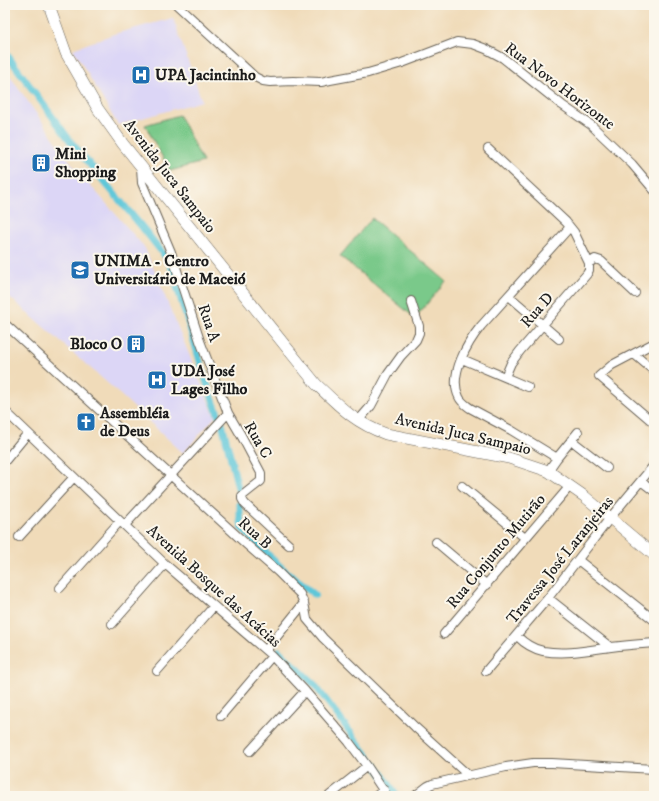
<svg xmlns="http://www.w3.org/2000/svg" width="659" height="801" font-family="'IM FELL DW Pica',serif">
<rect width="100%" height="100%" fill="#fbf7ec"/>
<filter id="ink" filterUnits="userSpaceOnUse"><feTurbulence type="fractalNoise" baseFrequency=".025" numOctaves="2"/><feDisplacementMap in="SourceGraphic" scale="8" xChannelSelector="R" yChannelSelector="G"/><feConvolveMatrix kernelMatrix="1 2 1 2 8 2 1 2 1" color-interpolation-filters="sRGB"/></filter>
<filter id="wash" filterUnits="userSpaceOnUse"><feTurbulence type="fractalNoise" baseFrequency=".012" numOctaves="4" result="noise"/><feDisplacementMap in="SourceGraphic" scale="16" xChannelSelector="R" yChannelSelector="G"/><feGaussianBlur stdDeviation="0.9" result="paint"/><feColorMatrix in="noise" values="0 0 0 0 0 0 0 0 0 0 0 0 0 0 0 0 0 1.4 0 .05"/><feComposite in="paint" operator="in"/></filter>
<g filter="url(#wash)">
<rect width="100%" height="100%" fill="#f0dbb9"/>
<path fill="#dcd6f6" d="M 173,18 L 202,101 L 118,125 L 73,49 L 114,34 Z
M 5,69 L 72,164 L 145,248 L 215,417 L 183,453 L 112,387 L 5,293 Z"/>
<path fill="#7ac98a" stroke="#4b7253" d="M 179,115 L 203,162 L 170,171 L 145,125 Z
M 372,218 L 446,281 L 415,318 L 340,256 Z"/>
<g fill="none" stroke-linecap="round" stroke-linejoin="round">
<path stroke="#5ec7d9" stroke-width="7" d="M 5,52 L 71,142 L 142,227 L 169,261 L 208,387 L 223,427 L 240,496
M 240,504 L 240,515 L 242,528 L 259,546 L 283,569 L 315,595
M 279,651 L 314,684 L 387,781 L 397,796"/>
</g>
</g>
<g filter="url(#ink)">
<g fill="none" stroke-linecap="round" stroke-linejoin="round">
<g stroke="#665f53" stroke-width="10">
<path id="street" d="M 177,5 L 255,77 L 263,81 L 270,82 L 293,81 L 321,82 L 330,80 L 368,73 L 402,63 L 457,42 L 473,44 L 486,49 L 503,58 L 562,105 L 591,125 L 632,164 L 654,190
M 488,149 L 566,222 L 574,232 L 589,263 L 595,259 L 601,261 L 635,293
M 141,167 L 142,183 L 171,252 L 200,341 L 228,413 L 242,437 L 261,473 L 261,481 L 242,496 L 242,499 L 245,504 L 289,545
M 509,296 L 559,339
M 5,324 L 246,544 L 278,572 L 300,594 L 304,603 L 307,619 L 323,638 L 415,727 L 468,775
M 654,343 L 612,365 L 599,376 L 654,423
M 634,354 L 654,371
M 462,359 L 528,387
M 505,377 L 511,363 L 520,351 L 587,274 L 589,270 L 589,263
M 5,411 L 165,564 L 272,656 L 305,691 L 349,742 L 367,766 L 387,796
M 358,421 L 371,406 L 388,374 L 401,356 L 416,340 L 419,333 L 419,326 L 411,301
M 571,440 L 607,468
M 557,458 L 578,432
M 5,461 L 28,433
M 548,471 L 557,458 L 511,430 L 470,408 C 466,405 461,402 459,397 C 448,375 468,342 481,326 L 570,227
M 641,481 L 654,491
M 462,486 L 525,538
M 125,525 L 228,413
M 19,537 L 74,477
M 436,542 L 487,585
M 578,560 L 654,620
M 60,588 L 120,521
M 548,598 L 610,647
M 112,624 L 165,564
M 444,634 L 570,486
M 517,636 C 524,643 533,649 543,651 C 566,655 589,650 611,647 C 625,645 640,644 654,643
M 266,650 L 304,603
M 157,671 L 214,606
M 486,671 L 548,598 L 610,518 L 654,465
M 221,716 L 272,656
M 250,751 L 305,691
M 329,796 L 367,766
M 376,796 L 384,790
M 415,796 L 428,786 L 432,784 L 506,767 L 533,763 L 552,763 L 654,769"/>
</g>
<g stroke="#665f53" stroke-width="12">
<path id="secondary" d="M 49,5 L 66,53 L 98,109 L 123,144 L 316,384 C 339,406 355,423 386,434 L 509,458 L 548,471 L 584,496 L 654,555"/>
</g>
<use href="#street" stroke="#fff" stroke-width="8"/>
<use href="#secondary" stroke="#fff" stroke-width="11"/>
</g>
</g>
<defs>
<g id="hospital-square" transform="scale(1)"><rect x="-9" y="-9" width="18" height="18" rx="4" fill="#1f6fb2" stroke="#fbf7ec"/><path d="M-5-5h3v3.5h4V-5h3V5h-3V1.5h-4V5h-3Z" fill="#fff"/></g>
<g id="building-square" transform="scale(1)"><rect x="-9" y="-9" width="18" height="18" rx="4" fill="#1f6fb2" stroke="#fbf7ec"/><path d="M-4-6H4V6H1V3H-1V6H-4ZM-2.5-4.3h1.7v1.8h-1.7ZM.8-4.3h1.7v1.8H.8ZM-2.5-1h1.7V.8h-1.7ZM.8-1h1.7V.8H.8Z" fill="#fff"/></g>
<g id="university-square" transform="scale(1)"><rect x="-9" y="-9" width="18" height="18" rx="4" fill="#1f6fb2" stroke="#fbf7ec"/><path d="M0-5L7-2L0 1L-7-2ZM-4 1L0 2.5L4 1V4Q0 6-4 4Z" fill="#fff"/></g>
<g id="church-square" transform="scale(1)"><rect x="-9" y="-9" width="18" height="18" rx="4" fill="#1f6fb2" stroke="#fbf7ec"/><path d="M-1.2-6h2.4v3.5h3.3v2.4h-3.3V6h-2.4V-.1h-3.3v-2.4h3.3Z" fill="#fff"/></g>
</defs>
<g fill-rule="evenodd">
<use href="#hospital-square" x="141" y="75"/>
<use href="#building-square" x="41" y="163"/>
<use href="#university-square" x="80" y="270"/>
<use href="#building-square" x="136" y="344"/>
<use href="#hospital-square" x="157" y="380"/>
<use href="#church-square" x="86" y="422"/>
</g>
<g text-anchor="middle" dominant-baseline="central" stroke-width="4" stroke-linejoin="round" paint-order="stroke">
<g font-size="16" font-weight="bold" fill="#1c1c1c" stroke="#fbf7ec" text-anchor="start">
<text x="155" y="75">UPA Jacintinho</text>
<text x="55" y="154">Mini<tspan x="55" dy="18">Shopping</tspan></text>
<text x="94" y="261">UNIMA - Centro<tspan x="94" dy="18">Universitário de Maceió</tspan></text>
<text x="122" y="344" text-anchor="end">Bloco O</text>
<text x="171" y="371">UDA José<tspan x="171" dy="18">Lages Filho</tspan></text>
<text x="100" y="413">Assembléia<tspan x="100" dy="18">de Deus</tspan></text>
</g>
<g font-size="16" fill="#1c1c1c" stroke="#fbf7ec">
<text transform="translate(560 86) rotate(37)">Rua Novo Horizonte</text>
<text transform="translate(170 176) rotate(52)">Avenida Juca Sampaio</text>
<text transform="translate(537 310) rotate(-49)">Rua D</text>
<text transform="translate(209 323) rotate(71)">Rua A</text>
<text transform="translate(463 434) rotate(13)">Avenida Juca Sampaio</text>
<text transform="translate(258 440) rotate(60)">Rua C</text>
<text transform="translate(255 533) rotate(42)">Rua B</text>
<text transform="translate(496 551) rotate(-50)">Rua Conjunto Mutirão</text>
<text transform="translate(560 560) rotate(-51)">Travessa José Laranjeiras</text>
<text transform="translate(214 586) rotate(42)">Avenida Bosque das Acácias</text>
</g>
</g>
<rect width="659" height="801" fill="none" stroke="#fbf7ec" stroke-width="20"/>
</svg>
